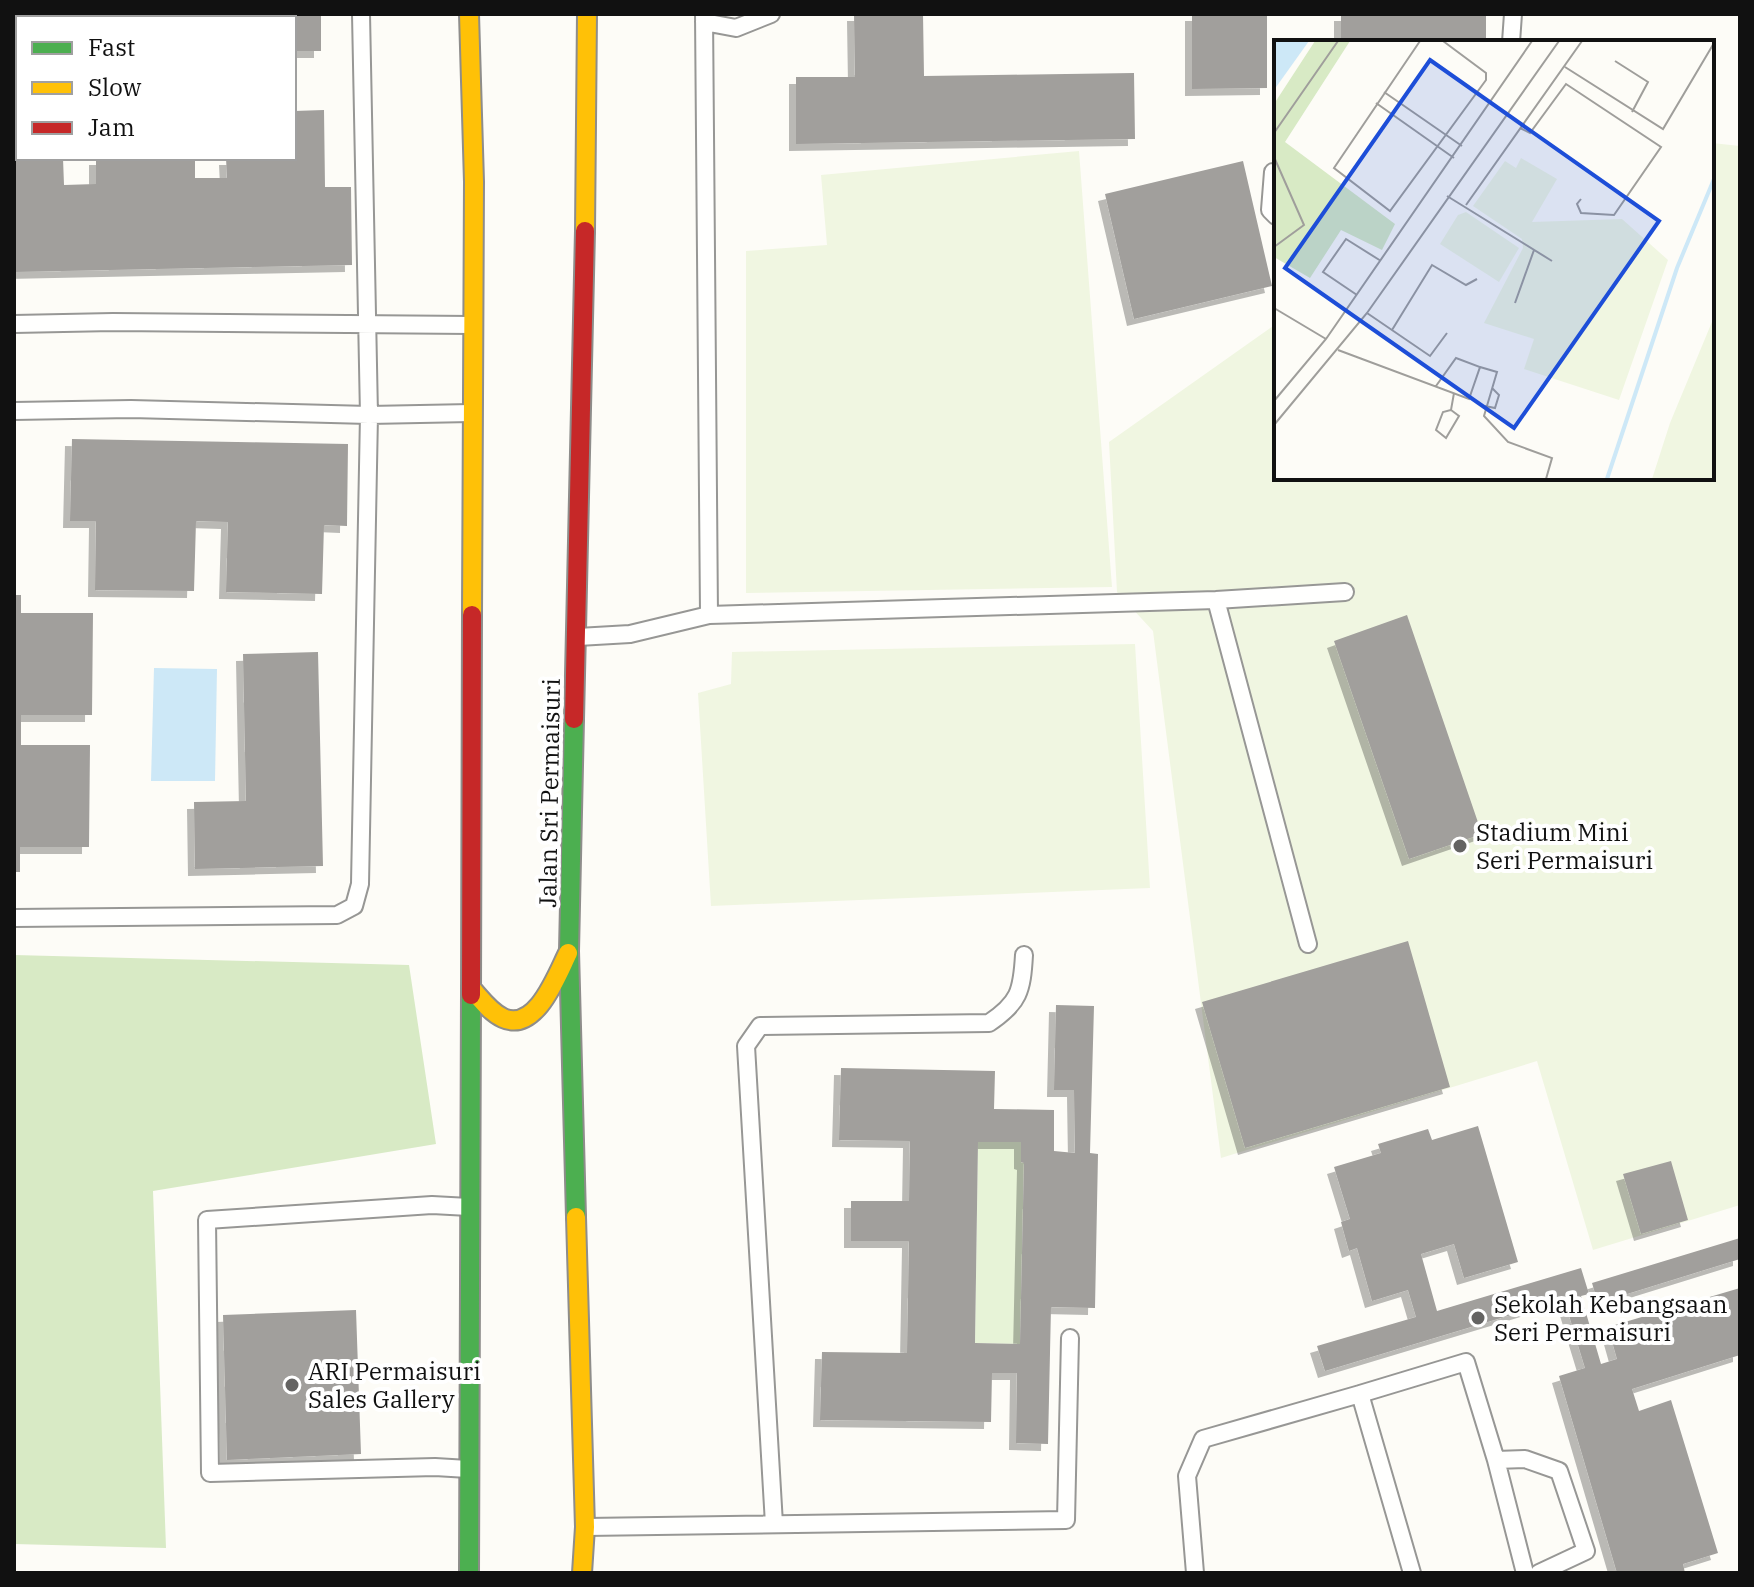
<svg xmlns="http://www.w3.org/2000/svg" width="1754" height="1587" font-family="'IBM Plex Serif',serif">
<defs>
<filter id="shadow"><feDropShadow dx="-7" dy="7" stdDeviation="0" flood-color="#0004"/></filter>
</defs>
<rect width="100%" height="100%" fill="#fdfcf7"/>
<path fill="#e7f3d7" d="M 978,1142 L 1021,1142 L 1021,1162 L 1024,1163 L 1020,1344 L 975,1343 Z"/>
<path fill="#d8eac5" d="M 14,955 L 409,965 L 436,1144 L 153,1191 L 166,1548 L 14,1544 Z"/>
<path fill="#f0f6e1" d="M 1712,143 L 1740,146 L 1740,1205 L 1593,1250 L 1537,1061 L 1221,1158 L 1153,631 L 1117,592 L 1109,442 L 1276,324 L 1276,478 L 1712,478 Z
M 1079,151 L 1112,587 L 746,593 L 746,251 L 827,245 L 821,175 Z
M 1135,644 L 1150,888 L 711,906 L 698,693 L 731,684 L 732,652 Z"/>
<path fill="#cde8f7" d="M 154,668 L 217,669 L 215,781 L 151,781 Z"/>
<path fill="#a19f9c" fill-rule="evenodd" filter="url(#shadow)" d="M 14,14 L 59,14 L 59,18 L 18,18 L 18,54 L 14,54 Z
M 94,14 L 192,14 L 192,18 L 94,18 Z
M 228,14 L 321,14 L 321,51 L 294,51 L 294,18 L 228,18 Z
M 854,14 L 923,14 L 924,76 L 1134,73 L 1135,139 L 796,144 L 796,77 L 855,77 Z
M 1192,14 L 1267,14 L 1267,88 L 1192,89 Z
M 1341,14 L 1486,14 L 1486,42 L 1341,42 Z
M 324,110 L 325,187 L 351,187 L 352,265 L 14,272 L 14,117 L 18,117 L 18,158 L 63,158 L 64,185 L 96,184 L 96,158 L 195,158 L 195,178 L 227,178 L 226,158 L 294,158 L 294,111 Z
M 1243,161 L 1272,286 L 1134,319 L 1105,194 Z
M 72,439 L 348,444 L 347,526 L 324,525 L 322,594 L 226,592 L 228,522 L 196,521 L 194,591 L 95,590 L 96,521 L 70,521 Z
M 14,595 L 21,595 L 21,613 L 93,613 L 92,715 L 21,715 L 21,745 L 90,745 L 89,847 L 20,847 L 20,872 L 14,872 Z
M 1407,615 L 1482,834 L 1409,859 L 1334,641 Z
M 318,652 L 323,866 L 195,869 L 194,802 L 246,801 L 243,654 Z
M 1408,941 L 1450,1087 L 1245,1148 L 1202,1002 Z
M 1056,1005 L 1094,1006 L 1090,1153 L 1098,1154 L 1095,1308 L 1051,1307 L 1048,1444 L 1016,1443 L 1017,1373 L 992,1373 L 991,1422 L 820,1420 L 822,1352 L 907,1353 L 909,1241 L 851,1241 L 851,1201 L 909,1201 L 910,1141 L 839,1140 L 841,1068 L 995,1071 L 994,1109 L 1054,1110 L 1054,1151 L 1075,1153 L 1074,1090 L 1054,1090 ZM 978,1142 L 1021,1142 L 1021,1162 L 1024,1163 L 1020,1344 L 975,1343 Z
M 1478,1126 L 1518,1262 L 1464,1278 L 1454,1244 L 1421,1254 L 1437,1311 L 1581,1268 L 1589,1294 L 1581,1296 L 1601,1364 L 1617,1359 L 1608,1327 L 1740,1288 L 1740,1355 L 1632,1389 L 1639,1411 L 1671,1400 L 1718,1553 L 1683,1564 L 1685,1573 L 1617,1573 L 1559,1376 L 1585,1368 L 1564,1299 L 1325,1371 L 1317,1346 L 1416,1317 L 1408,1290 L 1372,1301 L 1357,1248 L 1349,1251 L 1341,1222 L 1350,1219 L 1334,1167 L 1381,1153 L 1378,1144 L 1428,1129 L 1432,1140 Z
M 1671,1161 L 1688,1220 L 1641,1234 L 1623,1174 Z
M 1740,1238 L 1740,1259 L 1598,1303 L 1592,1283 Z
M 356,1310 L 361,1454 L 227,1460 L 223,1315 Z"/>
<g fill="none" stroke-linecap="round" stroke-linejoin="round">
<g stroke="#979795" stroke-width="20">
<path id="lane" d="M 704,14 L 709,615
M 704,22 L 736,28 L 771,14
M 1511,42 L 1513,14
M 1273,172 L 1270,210 L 1276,216
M 14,324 L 113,322 L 472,325
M 14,411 L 131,409 L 369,415 L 471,413
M 1216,600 L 1308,944
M 578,637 L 630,634 L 709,615 L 1216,600 L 1345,592
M 14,918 L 337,915 L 354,906 L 360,884 L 369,415 L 361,14
M 1360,1394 L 1466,1362 L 1496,1460 L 1525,1573
M 1496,1460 L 1525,1459 L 1559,1471 L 1586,1551 L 1539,1573
M 468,1469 L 435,1467 L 210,1473 L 207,1220 L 432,1205 L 469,1207
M 774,1524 L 746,1046 L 760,1026 L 989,1023 C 1019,1003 1022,991 1024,955
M 586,1527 L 1066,1520 L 1070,1338
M 1195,1573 L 1187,1476 L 1203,1439 L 1360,1394 L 1412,1573"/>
</g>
<g stroke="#8e8d8b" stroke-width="22">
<path id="fast" d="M 574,719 L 569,951 L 576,1217
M 469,1573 L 471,995"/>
</g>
<g stroke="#8e8d8b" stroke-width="22">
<path id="slow" d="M 469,14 L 474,182 L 472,615
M 585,231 L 587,14
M 471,988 C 481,999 490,1012 503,1018 C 536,1033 557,975 568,953
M 576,1217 L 585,1527 L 582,1573"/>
</g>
<g stroke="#8e8d8b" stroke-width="22">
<path id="jam" d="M 574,719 L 585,231
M 471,995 L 472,615"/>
</g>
<use href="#lane" stroke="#fffffe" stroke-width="16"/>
<use href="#fast" stroke="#4caf50" stroke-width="18"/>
<use href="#slow" stroke="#ffc107" stroke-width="18"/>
<use href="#jam" stroke="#c62828" stroke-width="18"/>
</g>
<g fill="#646362" stroke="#fff" stroke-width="3">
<circle cx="1460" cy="846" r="8"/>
<circle cx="1478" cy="1318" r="8"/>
<circle cx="292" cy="1385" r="8"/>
</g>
<g text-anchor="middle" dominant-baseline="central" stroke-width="8" stroke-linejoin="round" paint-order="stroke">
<g font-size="24" fill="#111" stroke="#fff">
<text transform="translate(549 793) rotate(-89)">Jalan Sri Permaisuri</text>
</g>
<g font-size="24" fill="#111" stroke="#fff" text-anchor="start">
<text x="1476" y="832">Stadium Mini<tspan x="1476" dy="28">Seri Permaisuri</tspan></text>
<text x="1494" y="1304">Sekolah Kebangsaan<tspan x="1494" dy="28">Seri Permaisuri</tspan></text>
<text x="308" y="1371">ARI Permaisuri<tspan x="308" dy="28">Sales Gallery</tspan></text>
</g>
</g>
<g transform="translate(1274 40)">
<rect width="440" height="440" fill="#fdfcf7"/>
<path d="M 41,1 L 76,1 L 11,102 L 121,184 L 108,210 L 67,190 L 36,238 L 0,217 L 0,64 Z" fill="#d8eac5"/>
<path d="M 247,118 L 283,139 L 258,182 L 348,179 L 394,220 L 345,360 L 250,329 L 260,299 L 210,283 L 249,208 L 248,199 L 199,166 L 231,121 L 242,128 ZM 192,172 L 245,208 L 225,242 L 166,204 L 184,175 ZM 440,277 L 439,439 L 378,439 L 396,383 Z" fill="#f0f6e1"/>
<path d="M 0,1 L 35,1 L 0,50 Z" fill="#cde8f7"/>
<path fill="none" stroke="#cde8f7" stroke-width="4" d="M 333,439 L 403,228 L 440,139"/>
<path fill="none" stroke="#9f9e9b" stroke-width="2" d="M 146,1 L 60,128 L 116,171 L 212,40 L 212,33 L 169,1M 341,21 L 374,42 L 358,72M 291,27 L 389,89 L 440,3M 110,52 L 188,106M 102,63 L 180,118M 246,88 L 256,93 L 292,44 L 387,107 L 340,175 L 307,173 L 303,164 L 307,159M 0,93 L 64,1M 0,117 L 30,185 L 0,207M 173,156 L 278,221M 192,165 L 308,1M 83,255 L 49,232 L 72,199 L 107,221M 241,263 L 260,210M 0,268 L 52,299M 93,273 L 156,316 L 173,293M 118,290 L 158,225 L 192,245 L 203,239M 64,310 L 195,359 L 206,327 L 182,318 L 162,346M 206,327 L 223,332 L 210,376 L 234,402 L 278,418 L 272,439M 0,361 L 52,299 L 258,1M 211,366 L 221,368 L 225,355 L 218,348M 177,370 L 185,376 L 172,398 L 162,390 L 169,372 L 177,370 L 180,353M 0,385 L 93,273 L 285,1"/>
<path fill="#1d4ed8" fill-opacity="0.15" stroke="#1d4ed8" stroke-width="4" d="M 156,20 L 385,181 L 240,388 L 11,228 Z"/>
<rect width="440" height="440" fill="none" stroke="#111" stroke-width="4"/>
</g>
<rect width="1754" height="1587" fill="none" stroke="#111111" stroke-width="32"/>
<rect x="16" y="16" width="280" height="144" fill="#ffffff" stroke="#a0a0a0" stroke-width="2"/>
<rect x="32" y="42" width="40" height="12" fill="#4caf50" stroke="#a0a0a0" stroke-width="2"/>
<text x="88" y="56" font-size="24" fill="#111111">Fast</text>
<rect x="32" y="82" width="40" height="12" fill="#ffc107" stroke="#a0a0a0" stroke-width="2"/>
<text x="88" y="96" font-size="24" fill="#111111">Slow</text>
<rect x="32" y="122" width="40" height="12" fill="#c62828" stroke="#a0a0a0" stroke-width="2"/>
<text x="88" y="136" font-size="24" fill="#111111">Jam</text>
</svg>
